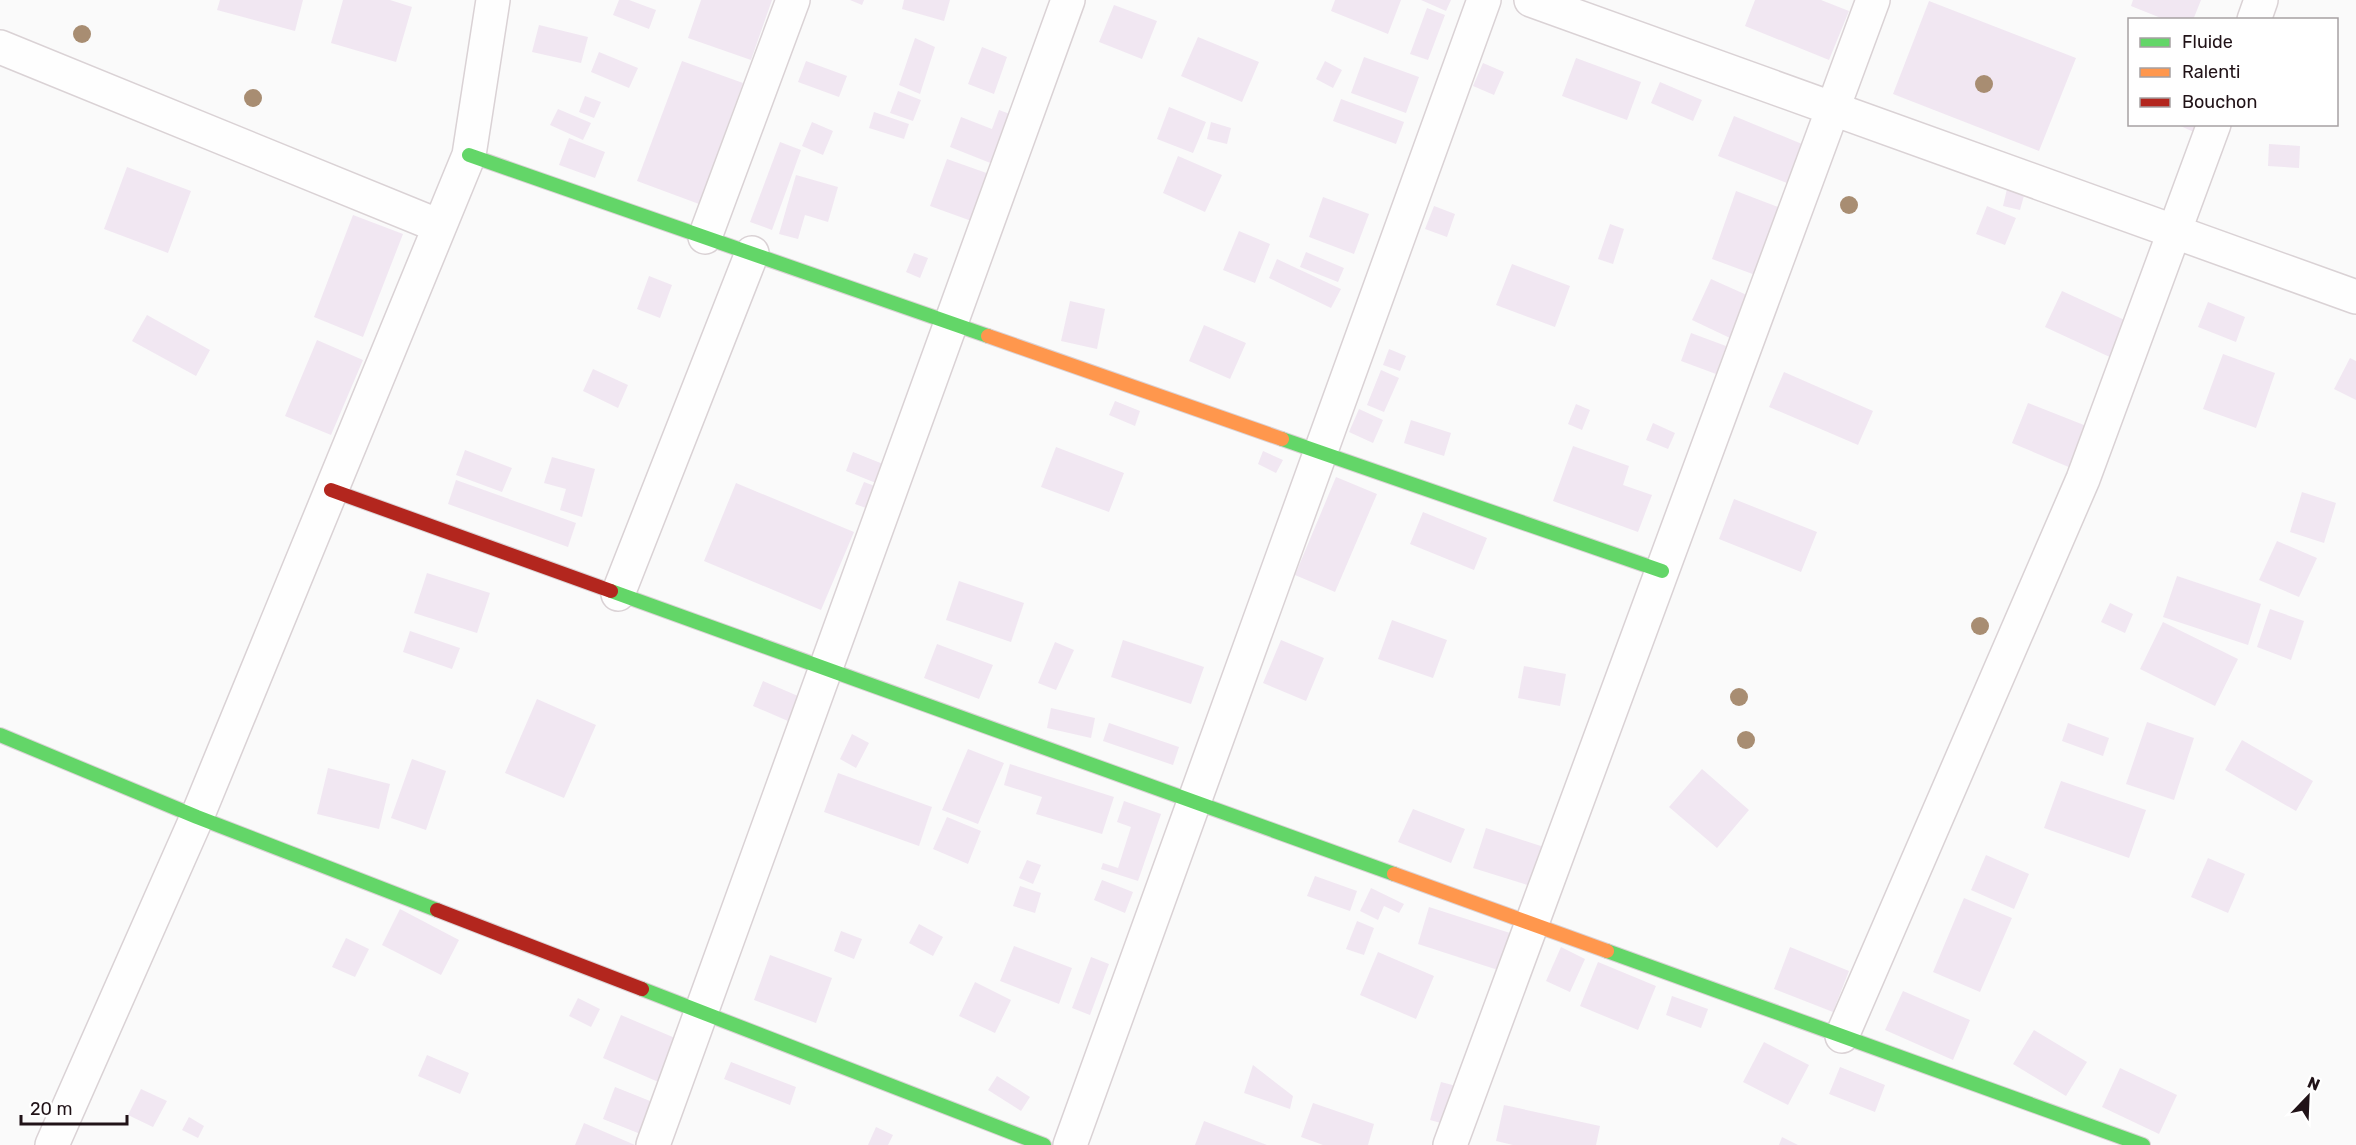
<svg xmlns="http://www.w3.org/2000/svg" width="2356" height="1145" font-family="Rubik,sans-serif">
<rect width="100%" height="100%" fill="#fafafa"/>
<path fill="#f1e7f2" d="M 220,0 L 303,0 L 295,31 L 217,10 Z
M 343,0 L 390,0 L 412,7 L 396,62 L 331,43 Z
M 619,0 L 629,0 L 656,10 L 649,29 L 613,15 Z
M 701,0 L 772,0 L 751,60 L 688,38 Z
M 850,0 L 864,0 L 862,5 Z
M 904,0 L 950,0 L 944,21 L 902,9 Z
M 1335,0 L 1401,0 L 1388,34 L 1331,11 Z
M 1421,0 L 1451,0 L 1446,11 Z
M 1755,0 L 1821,0 L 1849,11 L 1829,60 L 1745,26 Z
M 2133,0 L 2201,0 L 2193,20 L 2166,20 L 2131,6 Z
M 1929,1 L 2076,58 L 2039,151 L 1893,94 Z
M 1114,5 L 1157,21 L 1142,59 L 1099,42 Z
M 1427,8 L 1445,15 L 1428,60 L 1410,54 Z
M 539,25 L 588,37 L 581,63 L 532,52 Z
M 1198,37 L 1259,62 L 1242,102 L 1181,76 Z
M 915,38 L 935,47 L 920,94 L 899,85 Z
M 982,47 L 1007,57 L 994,94 L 968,84 Z
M 599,52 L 638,68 L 629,88 L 591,72 Z
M 1364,57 L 1419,77 L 1406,113 L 1351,93 Z
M 1576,58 L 1641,82 L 1627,120 L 1562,96 Z
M 682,61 L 743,83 L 699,204 L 637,181 Z
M 806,61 L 847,76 L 839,97 L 798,82 Z
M 1325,61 L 1342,70 L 1333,88 L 1316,79 Z
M 1483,63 L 1504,72 L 1494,95 L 1473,86 Z
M 1660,82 L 1702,100 L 1693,121 L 1651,103 Z
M 898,91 L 921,100 L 913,121 L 890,113 Z
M 585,96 L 601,102 L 594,118 L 579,112 Z
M 1341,99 L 1404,122 L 1396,144 L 1333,121 Z
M 1169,107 L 1206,122 L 1193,153 L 1157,139 Z
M 558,109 L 591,123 L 583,140 L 550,125 Z
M 999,110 L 1018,117 L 998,166 L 950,147 L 961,117 L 992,129 Z
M 874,112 L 909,124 L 904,139 L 869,128 Z
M 1734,116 L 1802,144 L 1787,183 L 1718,156 Z
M 812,122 L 833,131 L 823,155 L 802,146 Z
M 1211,122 L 1231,128 L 1227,144 L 1207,139 Z
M 2176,124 L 2199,124 L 2196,133 Z
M 569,138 L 605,152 L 595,178 L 559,165 Z
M 780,142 L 801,150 L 772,230 L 750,222 Z
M 2269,144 L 2300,146 L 2299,168 L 2268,166 Z
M 1178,156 L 1222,175 L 1205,212 L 1163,193 Z
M 947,159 L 995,176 L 977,223 L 930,206 Z
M 127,167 L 191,191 L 168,253 L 104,229 Z
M 796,175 L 838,187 L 828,222 L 805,215 L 798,239 L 779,234 Z
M 2007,189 L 2025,192 L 2020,210 L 2003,206 Z
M 1736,191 L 1783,209 L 1758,276 L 1712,259 Z
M 1323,197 L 1369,214 L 1354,254 L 1309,237 Z
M 1434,206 L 1455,214 L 1447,237 L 1425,229 Z
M 1987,206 L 2016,218 L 2005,245 L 1976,234 Z
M 353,215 L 403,234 L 363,337 L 314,317 Z
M 1610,224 L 1624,229 L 1613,264 L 1598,259 Z
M 1239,231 L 1270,244 L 1255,283 L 1223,270 Z
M 1306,252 L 1344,268 L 1338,282 L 1300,267 Z
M 914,253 L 928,258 L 920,278 L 906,272 Z
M 1277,259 L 1341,289 L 1331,308 L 1269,278 Z
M 1512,264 L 1570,286 L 1555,327 L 1496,305 Z
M 649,276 L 672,285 L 660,318 L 637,309 Z
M 1711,279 L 1749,296 L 1730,338 L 1692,320 Z
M 2062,291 L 2144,329 L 2127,365 L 2045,327 Z
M 1070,301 L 1105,309 L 1097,349 L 1061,341 Z
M 2208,302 L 2245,317 L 2236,342 L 2198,327 Z
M 147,315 L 210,350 L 196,376 L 132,341 Z
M 1204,325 L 1246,343 L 1230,379 L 1189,361 Z
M 1691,333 L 1726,346 L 1716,374 L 1681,361 Z
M 317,340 L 363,360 L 331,435 L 285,416 Z
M 1389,349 L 1406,356 L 1400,371 L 1383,365 Z
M 2223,354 L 2275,373 L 2256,428 L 2203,409 Z
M 2350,358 L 2356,361 L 2356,400 L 2334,389 Z
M 593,369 L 628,385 L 618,408 L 583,391 Z
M 1381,370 L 1399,378 L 1384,412 L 1367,405 Z
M 1784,372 L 1873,411 L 1858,445 L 1769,407 Z
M 1115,401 L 1140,411 L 1135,426 L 1109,415 Z
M 2028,403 L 2094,429 L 2078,471 L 2012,443 Z
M 1576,404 L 1590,410 L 1582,430 L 1568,424 Z
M 1359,409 L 1383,420 L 1373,443 L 1349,432 Z
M 1411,420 L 1451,433 L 1444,456 L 1404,443 Z
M 1653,423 L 1675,433 L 1668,449 L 1646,440 Z
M 1573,446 L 1629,466 L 1623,485 L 1652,495 L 1638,532 L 1553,501 Z
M 1056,447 L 1124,473 L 1109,512 L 1041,487 Z
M 465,450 L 512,468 L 502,492 L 456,475 Z
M 1263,451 L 1283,460 L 1276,473 L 1258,464 Z
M 853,452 L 888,466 L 881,485 L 846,471 Z
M 552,457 L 595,469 L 582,517 L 560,510 L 566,489 L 544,483 Z
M 1336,477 L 1377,494 L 1335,592 L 1295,575 Z
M 456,480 L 576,523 L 568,547 L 448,504 Z
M 864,482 L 883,489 L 874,511 L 855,504 Z
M 736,483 L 854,532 L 821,610 L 704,561 Z
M 2302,492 L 2336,503 L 2324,543 L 2290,532 Z
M 1734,499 L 1817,532 L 1801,572 L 1719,539 Z
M 1423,512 L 1487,538 L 1474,570 L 1410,544 Z
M 2277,541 L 2317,558 L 2299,597 L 2259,580 Z
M 427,573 L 490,593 L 477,633 L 414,613 Z
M 2177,576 L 2261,604 L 2248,645 L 2163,617 Z
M 959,581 L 1024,603 L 1011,642 L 946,620 Z
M 2110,603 L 2133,614 L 2125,633 L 2101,622 Z
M 2270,609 L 2304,621 L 2291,660 L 2257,647 Z
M 1392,620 L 1447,640 L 1433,678 L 1378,659 Z
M 2163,622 L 2238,659 L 2215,706 L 2140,669 Z
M 410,631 L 460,648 L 452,669 L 403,652 Z
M 1123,640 L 1204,667 L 1191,704 L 1111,677 Z
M 1281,640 L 1324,658 L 1306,701 L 1263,683 Z
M 1055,642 L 1074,650 L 1056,690 L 1038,683 Z
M 937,644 L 993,665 L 979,699 L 924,678 Z
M 1524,666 L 1566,674 L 1560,706 L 1518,698 Z
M 763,681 L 798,696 L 788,721 L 753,706 Z
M 537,699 L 596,725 L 564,798 L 505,773 Z
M 1051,708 L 1095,718 L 1091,738 L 1047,728 Z
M 2147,722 L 2194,738 L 2174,800 L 2126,784 Z
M 1109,723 L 1179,747 L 1173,765 L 1103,741 Z
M 2068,723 L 2109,738 L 2103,756 L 2062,741 Z
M 852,734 L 869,743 L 856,768 L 840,759 Z
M 2242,740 L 2313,781 L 2296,811 L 2225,770 Z
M 968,749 L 1004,763 L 978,824 L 942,810 Z
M 412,759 L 446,771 L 426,830 L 391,818 Z
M 1010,764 L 1114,797 L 1102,834 L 1036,814 L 1042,797 L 1004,785 Z
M 328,768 L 390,784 L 379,829 L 317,814 Z
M 1702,769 L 1749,810 L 1717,848 L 1669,807 Z
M 838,773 L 932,807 L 919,846 L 824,812 Z
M 2061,781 L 2146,810 L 2129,858 L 2044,828 Z
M 1124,801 L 1161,814 L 1138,881 L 1101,869 L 1103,863 L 1118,868 L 1131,827 L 1117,822 Z
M 1413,809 L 1465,829 L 1451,863 L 1398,842 Z
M 947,817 L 981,831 L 968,864 L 933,849 Z
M 1486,828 L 1550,849 L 1537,888 L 1473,868 Z
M 1986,855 L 2029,874 L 2014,909 L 1971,890 Z
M 2208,858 L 2245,874 L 2228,913 L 2191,897 Z
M 1027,860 L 1041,865 L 1033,884 L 1019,878 Z
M 1315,876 L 1357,891 L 1350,911 L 1307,896 Z
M 1102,880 L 1133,892 L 1125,913 L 1094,900 Z
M 1020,886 L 1041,893 L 1035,913 L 1013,906 Z
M 1371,888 L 1404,904 L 1399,913 L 1384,906 L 1378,920 L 1360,911 Z
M 1964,898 L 2012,918 L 1980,992 L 1933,972 Z
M 1429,907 L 1510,933 L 1498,970 L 1418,944 Z
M 400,909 L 459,940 L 441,975 L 382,945 Z
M 1357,921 L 1374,928 L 1364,955 L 1346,949 Z
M 919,924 L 943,937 L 933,956 L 909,943 Z
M 841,931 L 862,939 L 854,959 L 834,951 Z
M 346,938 L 369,949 L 355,977 L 332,967 Z
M 1014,946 L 1072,968 L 1059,1004 L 1000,981 Z
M 1561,947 L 1585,959 L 1570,992 L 1546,981 Z
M 1790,947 L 1849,971 L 1833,1012 L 1774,989 Z
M 1378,952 L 1434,976 L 1416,1019 L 1360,995 Z
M 770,955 L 832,978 L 816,1023 L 754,1000 Z
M 1091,957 L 1109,964 L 1090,1015 L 1072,1008 Z
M 1598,962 L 1656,986 L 1638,1030 L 1580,1006 Z
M 975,982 L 1011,1000 L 995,1033 L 959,1016 Z
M 1903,991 L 1970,1020 L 1953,1060 L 1885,1030 Z
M 1672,996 L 1708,1009 L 1701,1028 L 1666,1015 Z
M 578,998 L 600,1009 L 591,1027 L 569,1016 Z
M 621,1015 L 682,1041 L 663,1084 L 603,1058 Z
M 2034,1030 L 2087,1062 L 2066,1096 L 2013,1064 Z
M 1764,1042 L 1809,1065 L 1788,1105 L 1743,1082 Z
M 427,1055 L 469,1073 L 460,1094 L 418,1076 Z
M 731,1062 L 796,1087 L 790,1105 L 724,1079 Z
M 1253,1065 L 1293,1096 L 1290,1109 L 1244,1093 Z
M 1840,1067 L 1885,1085 L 1875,1112 L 1829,1094 Z
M 2120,1068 L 2177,1095 L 2159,1134 L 2102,1107 Z
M 997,1076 L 1030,1097 L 1021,1111 L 988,1090 Z
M 1441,1082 L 1460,1087 L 1448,1125 L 1430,1120 Z
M 615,1087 L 660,1105 L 648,1137 L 603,1119 Z
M 141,1089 L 167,1101 L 153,1127 L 128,1115 Z
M 1313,1103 L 1374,1124 L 1368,1145 L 1323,1145 L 1301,1137 Z
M 1504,1105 L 1600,1126 L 1596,1145 L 1513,1145 L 1496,1141 Z
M 189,1117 L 204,1126 L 198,1138 L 182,1130 Z
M 1204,1121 L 1267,1145 L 1195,1145 Z
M 584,1123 L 635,1145 L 575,1145 Z
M 876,1127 L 893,1135 L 888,1145 L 868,1145 Z
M 1782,1137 L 1798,1145 L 1779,1145 Z"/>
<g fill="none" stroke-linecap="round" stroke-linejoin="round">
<g stroke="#dad2d5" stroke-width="36">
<path id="street" d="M 1531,0 L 2356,297
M 2254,20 L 2261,0
M 0,47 L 439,226
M 705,237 L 793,0
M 618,594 L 752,253
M 1842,1036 L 2083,479 L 2214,124
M 52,1145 L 197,817 L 469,155 L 493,0
M 653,1145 L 1068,0
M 1070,1145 L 1484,0
M 1450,1145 L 1873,0"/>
</g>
<g stroke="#dad2d5" stroke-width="16">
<path id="fast" d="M 469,155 L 988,336
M 1282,439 L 1662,571
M 611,591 L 1394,874
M 0,735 L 197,817 L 437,910
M 1607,951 L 2143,1145
M 642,989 L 1044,1145"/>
</g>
<g stroke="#dad2d5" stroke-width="16">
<path id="slow" d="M 988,336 L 1282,439
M 1394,874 L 1607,951"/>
</g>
<g stroke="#dad2d5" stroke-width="16">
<path id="jam" d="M 331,490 L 611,591
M 437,910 L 642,989"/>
</g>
<use href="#street" stroke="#fefefe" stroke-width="33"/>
<use href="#fast" stroke="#63d668" stroke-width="14"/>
<use href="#slow" stroke="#ff974d" stroke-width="14"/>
<use href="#jam" stroke="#b3261e" stroke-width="14"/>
</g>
<g fill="#a88d72">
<circle cx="82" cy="34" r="9"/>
<circle cx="1984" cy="84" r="9"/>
<circle cx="253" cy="98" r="9"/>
<circle cx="1849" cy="205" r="9"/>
<circle cx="1980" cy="626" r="9"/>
<circle cx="1739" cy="697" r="9"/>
<circle cx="1746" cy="740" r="9"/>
</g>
<rect x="2128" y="18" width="210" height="108" fill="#ffffff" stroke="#a6a1a3" stroke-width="1.5"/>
<rect x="2140" y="38" width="30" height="9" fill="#63d668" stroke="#a6a1a3" stroke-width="1.5"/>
<text x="2182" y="48" font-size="18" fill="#211318">Fluide</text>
<rect x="2140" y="68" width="30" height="9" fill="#ff974d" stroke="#a6a1a3" stroke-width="1.5"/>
<text x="2182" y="78" font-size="18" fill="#211318">Ralenti</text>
<rect x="2140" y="98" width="30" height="9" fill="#b3261e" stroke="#a6a1a3" stroke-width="1.5"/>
<text x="2182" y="108" font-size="18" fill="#211318">Bouchon</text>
<g transform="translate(2308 1097) rotate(23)" stroke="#ffffff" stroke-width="4.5" paint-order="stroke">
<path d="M0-4.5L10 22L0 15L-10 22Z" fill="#211318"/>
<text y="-9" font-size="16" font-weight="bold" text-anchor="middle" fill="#211318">N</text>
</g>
<path d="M21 1115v9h106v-9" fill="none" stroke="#211318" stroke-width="3"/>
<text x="30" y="1115" font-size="18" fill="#211318" stroke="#ffffff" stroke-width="4.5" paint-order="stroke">20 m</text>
</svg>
